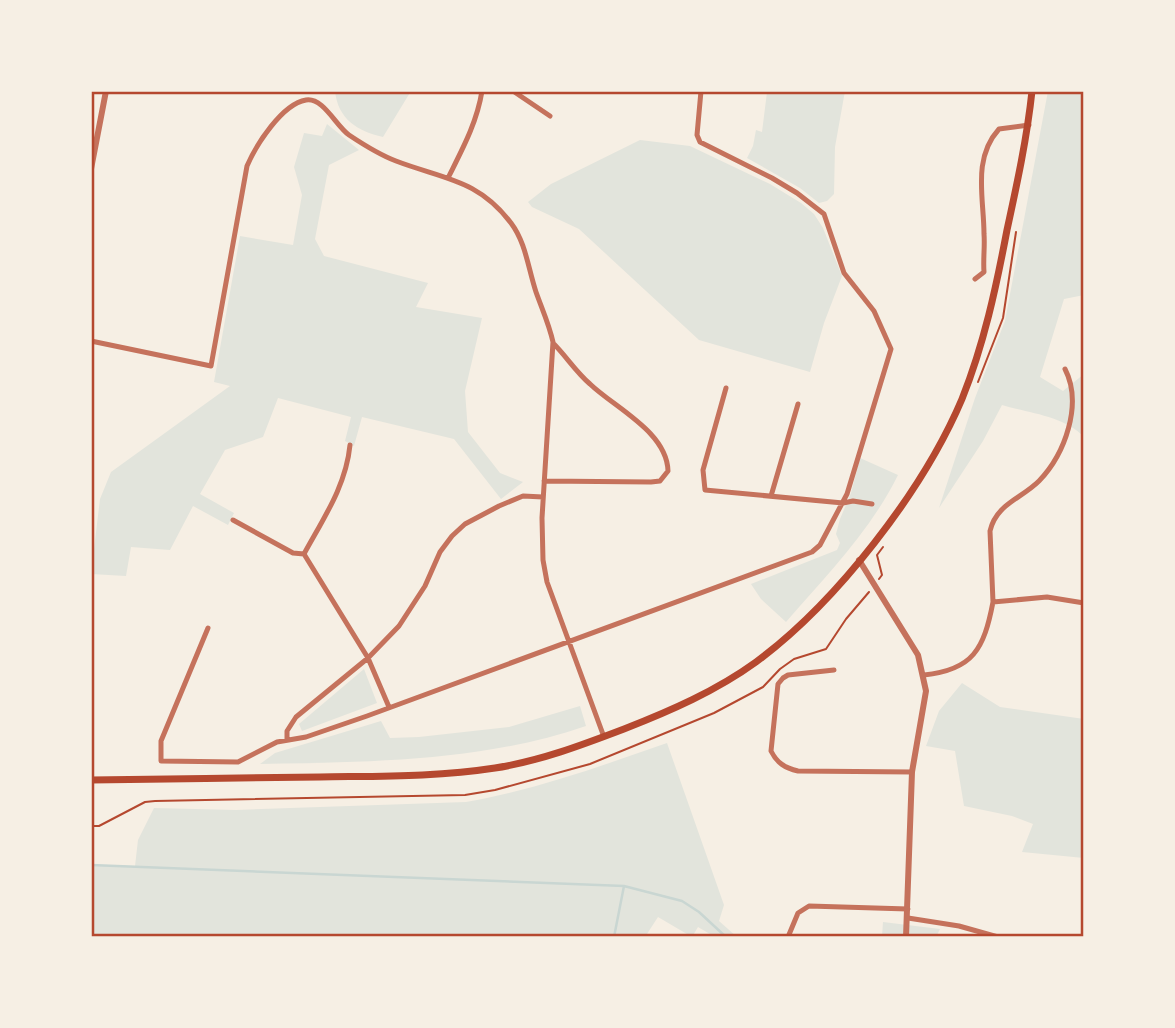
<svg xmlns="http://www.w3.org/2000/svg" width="1175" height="1028" font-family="Barlow,sans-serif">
<rect width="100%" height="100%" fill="#f6efe4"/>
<path fill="#e2e4dc" d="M 335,91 L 411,91 L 383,137 C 357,131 338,119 335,91 Z
M 761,91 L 845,91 L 835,147 L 834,194 L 827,201 L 819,203 L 800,188 L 747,158 L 753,146 L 756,130 L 762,132 L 767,92 Z
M 1048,91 L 1084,91 L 1084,295 L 1064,299 L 1040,377 L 1063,391 L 1084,374 L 1084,437 C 1065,416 1029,413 1002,405 L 983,441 L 939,508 L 975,398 L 1005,321 Z
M 327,124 L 359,150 L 329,165 L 315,239 L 324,256 L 428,283 L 416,307 L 482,318 L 465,391 L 468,432 L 500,473 L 523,482 L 501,499 L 454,439 L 362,417 L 354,446 L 345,441 L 351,417 L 278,398 L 263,437 L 225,450 L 200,494 L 234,513 L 228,525 L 193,506 L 170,550 L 131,547 L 126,576 L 91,574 L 100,499 L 111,472 L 230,386 L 214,382 L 240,236 L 293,245 L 302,195 L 294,167 L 304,133 L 322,136 Z
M 640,140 L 690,146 L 770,184 L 801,203 L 814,214 L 823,228 L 842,276 L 824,323 L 810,372 L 699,340 L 579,229 L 532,207 L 528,202 L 551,184 Z
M 860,458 L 898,475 C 871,530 826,576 786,622 L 761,599 L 751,584 L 837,550 L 840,543 L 836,534 L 840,519 L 851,493 Z
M 364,669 L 377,703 L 302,731 L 299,724 Z
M 962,683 L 1000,707 L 1084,719 L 1084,858 L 1022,852 L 1033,824 L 1012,816 L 964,806 L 955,751 L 926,746 L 939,711 Z
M 580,706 L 586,726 C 481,762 370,762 260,764 L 275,753 L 381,721 L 390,738 L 419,737 L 509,727 Z
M 667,743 L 724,905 L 719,921 L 737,937 L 715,937 L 698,927 L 692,937 L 658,917 L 645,937 L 91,937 L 91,865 L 135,866 L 138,840 L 154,808 L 236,810 L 466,802 C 535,790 601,766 667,743 Z
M 883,922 L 940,929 L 936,937 L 882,937 Z"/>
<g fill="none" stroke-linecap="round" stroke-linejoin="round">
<path stroke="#c9d6d2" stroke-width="2.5" d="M 91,865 L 624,886 L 682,901 L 699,912 L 726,937
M 614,937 L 624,886"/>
<path stroke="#b5482f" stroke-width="2" d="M 978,382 L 1003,318 L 1016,232
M 879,579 L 882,575 L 877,555 L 883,547
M 91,826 L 99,826 L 145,802 L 155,801 L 465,795 L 495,790 L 590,764 L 714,713 L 763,687 L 780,669 L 794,659 L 826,649 L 846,619 L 869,592"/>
<path stroke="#c5725c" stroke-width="5" d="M 513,91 L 550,116
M 449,176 C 463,148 477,122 482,91
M 975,279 L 984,272 C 983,259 985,246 984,234 C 984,198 972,159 999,129 L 1029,125
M 91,341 L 211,366 L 247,166 C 256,145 282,104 306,100 C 323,97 336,126 349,135 C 364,145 380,155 396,161 C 443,179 478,179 511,223 C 526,243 528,268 536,292 C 542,309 549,324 553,342 L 542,518 L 543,560 L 547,582 L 604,737
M 726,388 L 703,470 L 705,490 L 843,503 L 853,501 L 872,504
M 350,445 C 346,486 323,519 304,554 L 368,658 L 389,707
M 544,481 L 651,482 L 660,481 L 668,471 C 667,432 615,408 590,384 C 576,372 566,356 553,343
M 771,496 L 798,404
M 233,520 L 293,553 L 304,554
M 993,602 L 990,531 C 996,504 1021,499 1039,481 C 1065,454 1083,404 1065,369
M 208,628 L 161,741 L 161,761 L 238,762 L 277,742 L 306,737 L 367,716 L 812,552 L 820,545 L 847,494 L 891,349 L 874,311 L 844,273 L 824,214 L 797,193 L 772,178 L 700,142 L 697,135 L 701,91
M 834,670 L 788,675 L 783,678 L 778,684 L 771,751 C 777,763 785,768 798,771 L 912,772
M 924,675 C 973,670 984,649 993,602 L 1047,597 L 1084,603
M 287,740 L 287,731 L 296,717 L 368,658 L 399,626 L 425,586 L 440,552 L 452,536 L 465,524 L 499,506 L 523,496 L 543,497
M 908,918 L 959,926 L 998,937
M 788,937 L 798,913 L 809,906 L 908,909"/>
<path stroke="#c5725c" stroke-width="6" d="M 91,169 L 106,91
M 859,560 L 918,655 L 926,691 L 912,772 L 906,937"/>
<path stroke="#b5482f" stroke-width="7" d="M 91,780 C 167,779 244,778 320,777 C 379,776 437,777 495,768 C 540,761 582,745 624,729 C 670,711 716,691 756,662 C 836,603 923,491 962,399 C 984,344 996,288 1007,230 C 1017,184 1027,138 1032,91"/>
</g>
<rect width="1175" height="1028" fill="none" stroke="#f6efe4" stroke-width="186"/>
<rect x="93" y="93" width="989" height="842" fill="none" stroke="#b5482f" stroke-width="2.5"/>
</svg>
